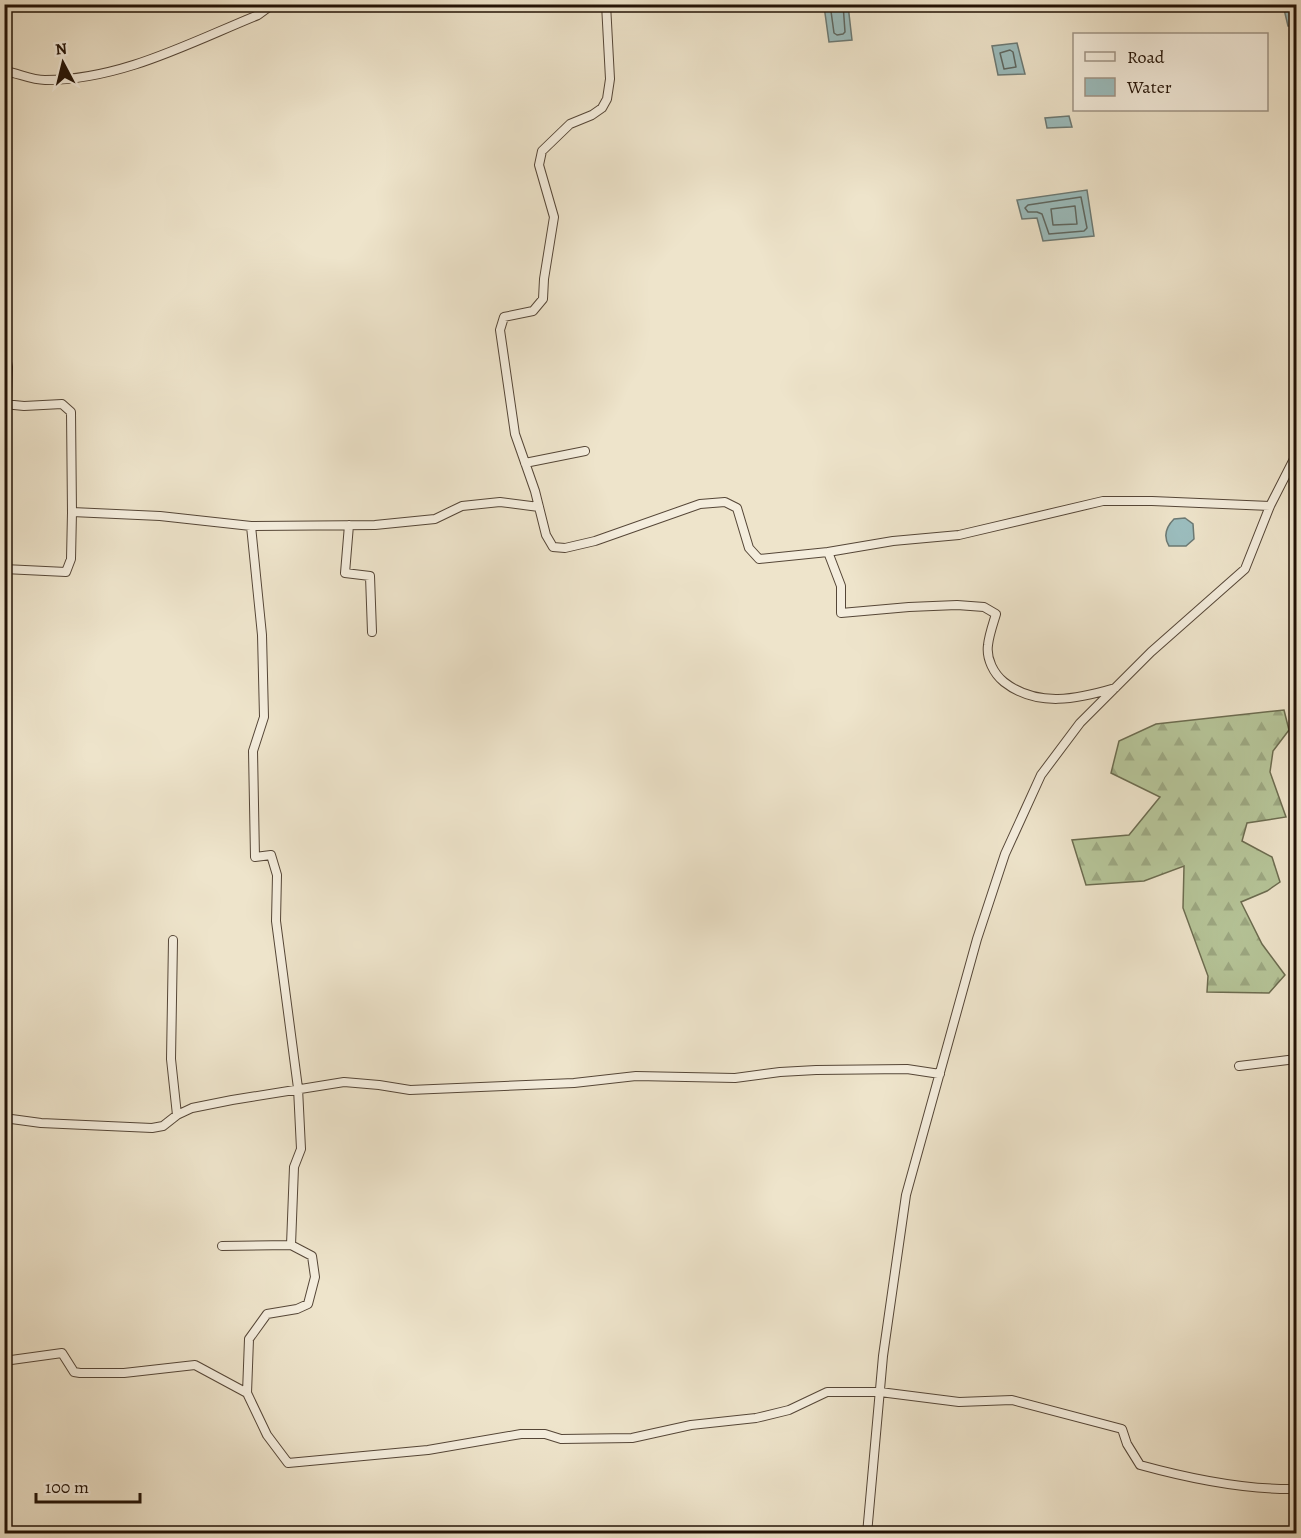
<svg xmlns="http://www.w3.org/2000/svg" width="1301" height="1538" font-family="Alegreya,serif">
<defs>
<pattern id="forest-firs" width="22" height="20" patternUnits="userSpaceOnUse" patternTransform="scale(1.5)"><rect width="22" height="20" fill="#b6c599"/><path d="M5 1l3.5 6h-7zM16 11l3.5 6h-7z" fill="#9ca882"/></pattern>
</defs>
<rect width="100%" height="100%" fill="#eee4cb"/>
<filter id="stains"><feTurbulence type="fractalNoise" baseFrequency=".00333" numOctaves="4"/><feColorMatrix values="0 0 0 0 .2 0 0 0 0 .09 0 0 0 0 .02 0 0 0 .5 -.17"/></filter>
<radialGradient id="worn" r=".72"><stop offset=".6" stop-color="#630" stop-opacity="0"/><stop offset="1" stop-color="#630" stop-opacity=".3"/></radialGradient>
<path fill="url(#forest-firs)" stroke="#6c6c50" stroke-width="1.5" d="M 1284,710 L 1289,730 L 1273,751 L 1270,772 L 1286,817 L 1247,823 L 1242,841 L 1272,857 L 1280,882 L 1267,891 L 1241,902 L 1262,944 L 1285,975 L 1269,993 L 1207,992 L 1208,976 L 1183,908 L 1184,866 L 1144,881 L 1086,885 L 1072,840 L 1129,835 L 1160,797 L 1111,773 L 1119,741 L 1156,724 Z"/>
<path fill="#9bbdbe" stroke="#6b7974" stroke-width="1.5" d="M 848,5 L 852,40 L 829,42 L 824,6 Z
M 1283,5 L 1296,5 L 1296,26 L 1288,26 Z
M 1017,43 L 1025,74 L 998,75 L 992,46 Z
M 1069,116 L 1072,127 L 1047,128 L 1045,118 Z
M 1087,190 L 1094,236 L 1043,241 L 1037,218 L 1022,219 L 1017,200 Z
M 1185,518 L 1193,524 L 1194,539 L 1186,546 L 1169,546 C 1163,536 1166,527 1174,519 Z"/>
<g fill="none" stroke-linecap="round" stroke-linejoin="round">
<path stroke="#5e6862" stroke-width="1.5" d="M 830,4 L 834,33 L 837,35 L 843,34 L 845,32 L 843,4
M 1010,50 L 1013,52 L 1016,67 L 1004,69 L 1000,53 Z
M 1081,197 L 1087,228 L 1084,231 L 1049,234 L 1042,214 L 1037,212 L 1028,212 L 1025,208 L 1028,205 Z
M 1075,206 L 1077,224 L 1053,225 L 1051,209 Z"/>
<g stroke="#554637" stroke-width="10">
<path id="minor" d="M 606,4 L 610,79 L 607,99 L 602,108 L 592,115 L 570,124 L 542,151 L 539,165 L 554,217 L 544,279 L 543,299 L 533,311 L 504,317 L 500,330 L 515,434 L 535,491 L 546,535 L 553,547 L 565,548 L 595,541 L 700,504 L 725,502 L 737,508 L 749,548 L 759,559 L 828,552 L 841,586 L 841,613 L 909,607 L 957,605 L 984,607 L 996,614 C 993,624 989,635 988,645 C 986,659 994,674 1004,682 C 1037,708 1078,699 1115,688
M 4,71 C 18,73 31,80 45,80 C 121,80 189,43 258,15 L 273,4
M 4,347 L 8,367 L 7,403
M 4,404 L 24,406 L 62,404 L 71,412 L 72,512 L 160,516 L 251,526 L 375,525 L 435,519 L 462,506 L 500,502 L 539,507
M 525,463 L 585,451
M 349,525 L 345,573 L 370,576 L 372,632
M 828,552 L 893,541 L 959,535 L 1103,501 L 1152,501 L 1270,506
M 4,569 L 66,572 L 71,559 L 72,512
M 173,940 L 171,1059 L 177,1115
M 1239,1066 L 1296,1059
M 4,1118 L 41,1123 L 152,1128 L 163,1126 L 177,1115 L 192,1108 L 232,1100 L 344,1082 L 379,1085 L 410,1090 L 574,1083 L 636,1076 L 735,1078 L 780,1072 L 816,1070 L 907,1069 L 940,1074
M 222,1246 L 291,1245
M 4,1361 L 62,1353 L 74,1372 L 80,1373 L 124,1373 L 195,1365 L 247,1393 L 267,1435 L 288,1463 L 428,1450 L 521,1434 L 545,1434 L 561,1439 L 632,1438 L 691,1425 L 756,1418 L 789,1410 L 827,1392 L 880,1392 L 959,1402 L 1012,1400 L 1122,1429 L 1127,1444 L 1140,1465 C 1191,1479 1244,1490 1296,1489
M 247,1393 L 249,1339 L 267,1314 L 297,1309 L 308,1304 L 315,1277 L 312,1256 L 291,1245 L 294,1167 L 301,1149 L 298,1088 L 276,921 L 277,875 L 271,855 L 255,857 L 253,751 L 264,717 L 262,635 L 251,526
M 867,1534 L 883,1356 L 906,1195 L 977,939 L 1005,854 L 1041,775 L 1080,723 L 1151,652 L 1245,569 L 1270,506 L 1296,455"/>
</g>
<use href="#minor" stroke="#f4eddd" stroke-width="8"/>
</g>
<rect width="1301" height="1538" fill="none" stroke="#eee4cb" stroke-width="24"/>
<rect x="6" y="6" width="1289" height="1526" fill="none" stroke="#221206" stroke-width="3"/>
<rect x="12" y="12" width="1277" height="1514" fill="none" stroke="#221206" stroke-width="1.5"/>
<rect x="1073" y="33" width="195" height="78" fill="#f4eddd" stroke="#a09587" stroke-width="1.5"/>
<rect x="1085" y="52" width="30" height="9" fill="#f4eddd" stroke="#a09587" stroke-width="1.5"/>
<text x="1127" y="63" font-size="18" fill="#221206">Road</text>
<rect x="1085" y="78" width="30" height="18" fill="#9bbdbe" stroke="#a09587" stroke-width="1.5"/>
<text x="1127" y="93" font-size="18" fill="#221206">Water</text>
<g transform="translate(63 63) rotate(353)" stroke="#f4eddd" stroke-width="4.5" paint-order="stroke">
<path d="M0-4.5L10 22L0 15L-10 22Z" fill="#221206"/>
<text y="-9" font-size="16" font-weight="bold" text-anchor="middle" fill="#221206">N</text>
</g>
<path d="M36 1493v9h104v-9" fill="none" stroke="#221206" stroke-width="3"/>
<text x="45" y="1493" font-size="18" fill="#221206" stroke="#f4eddd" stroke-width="4.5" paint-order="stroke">100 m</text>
<rect width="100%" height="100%" filter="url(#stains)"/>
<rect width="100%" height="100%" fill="url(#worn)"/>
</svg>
